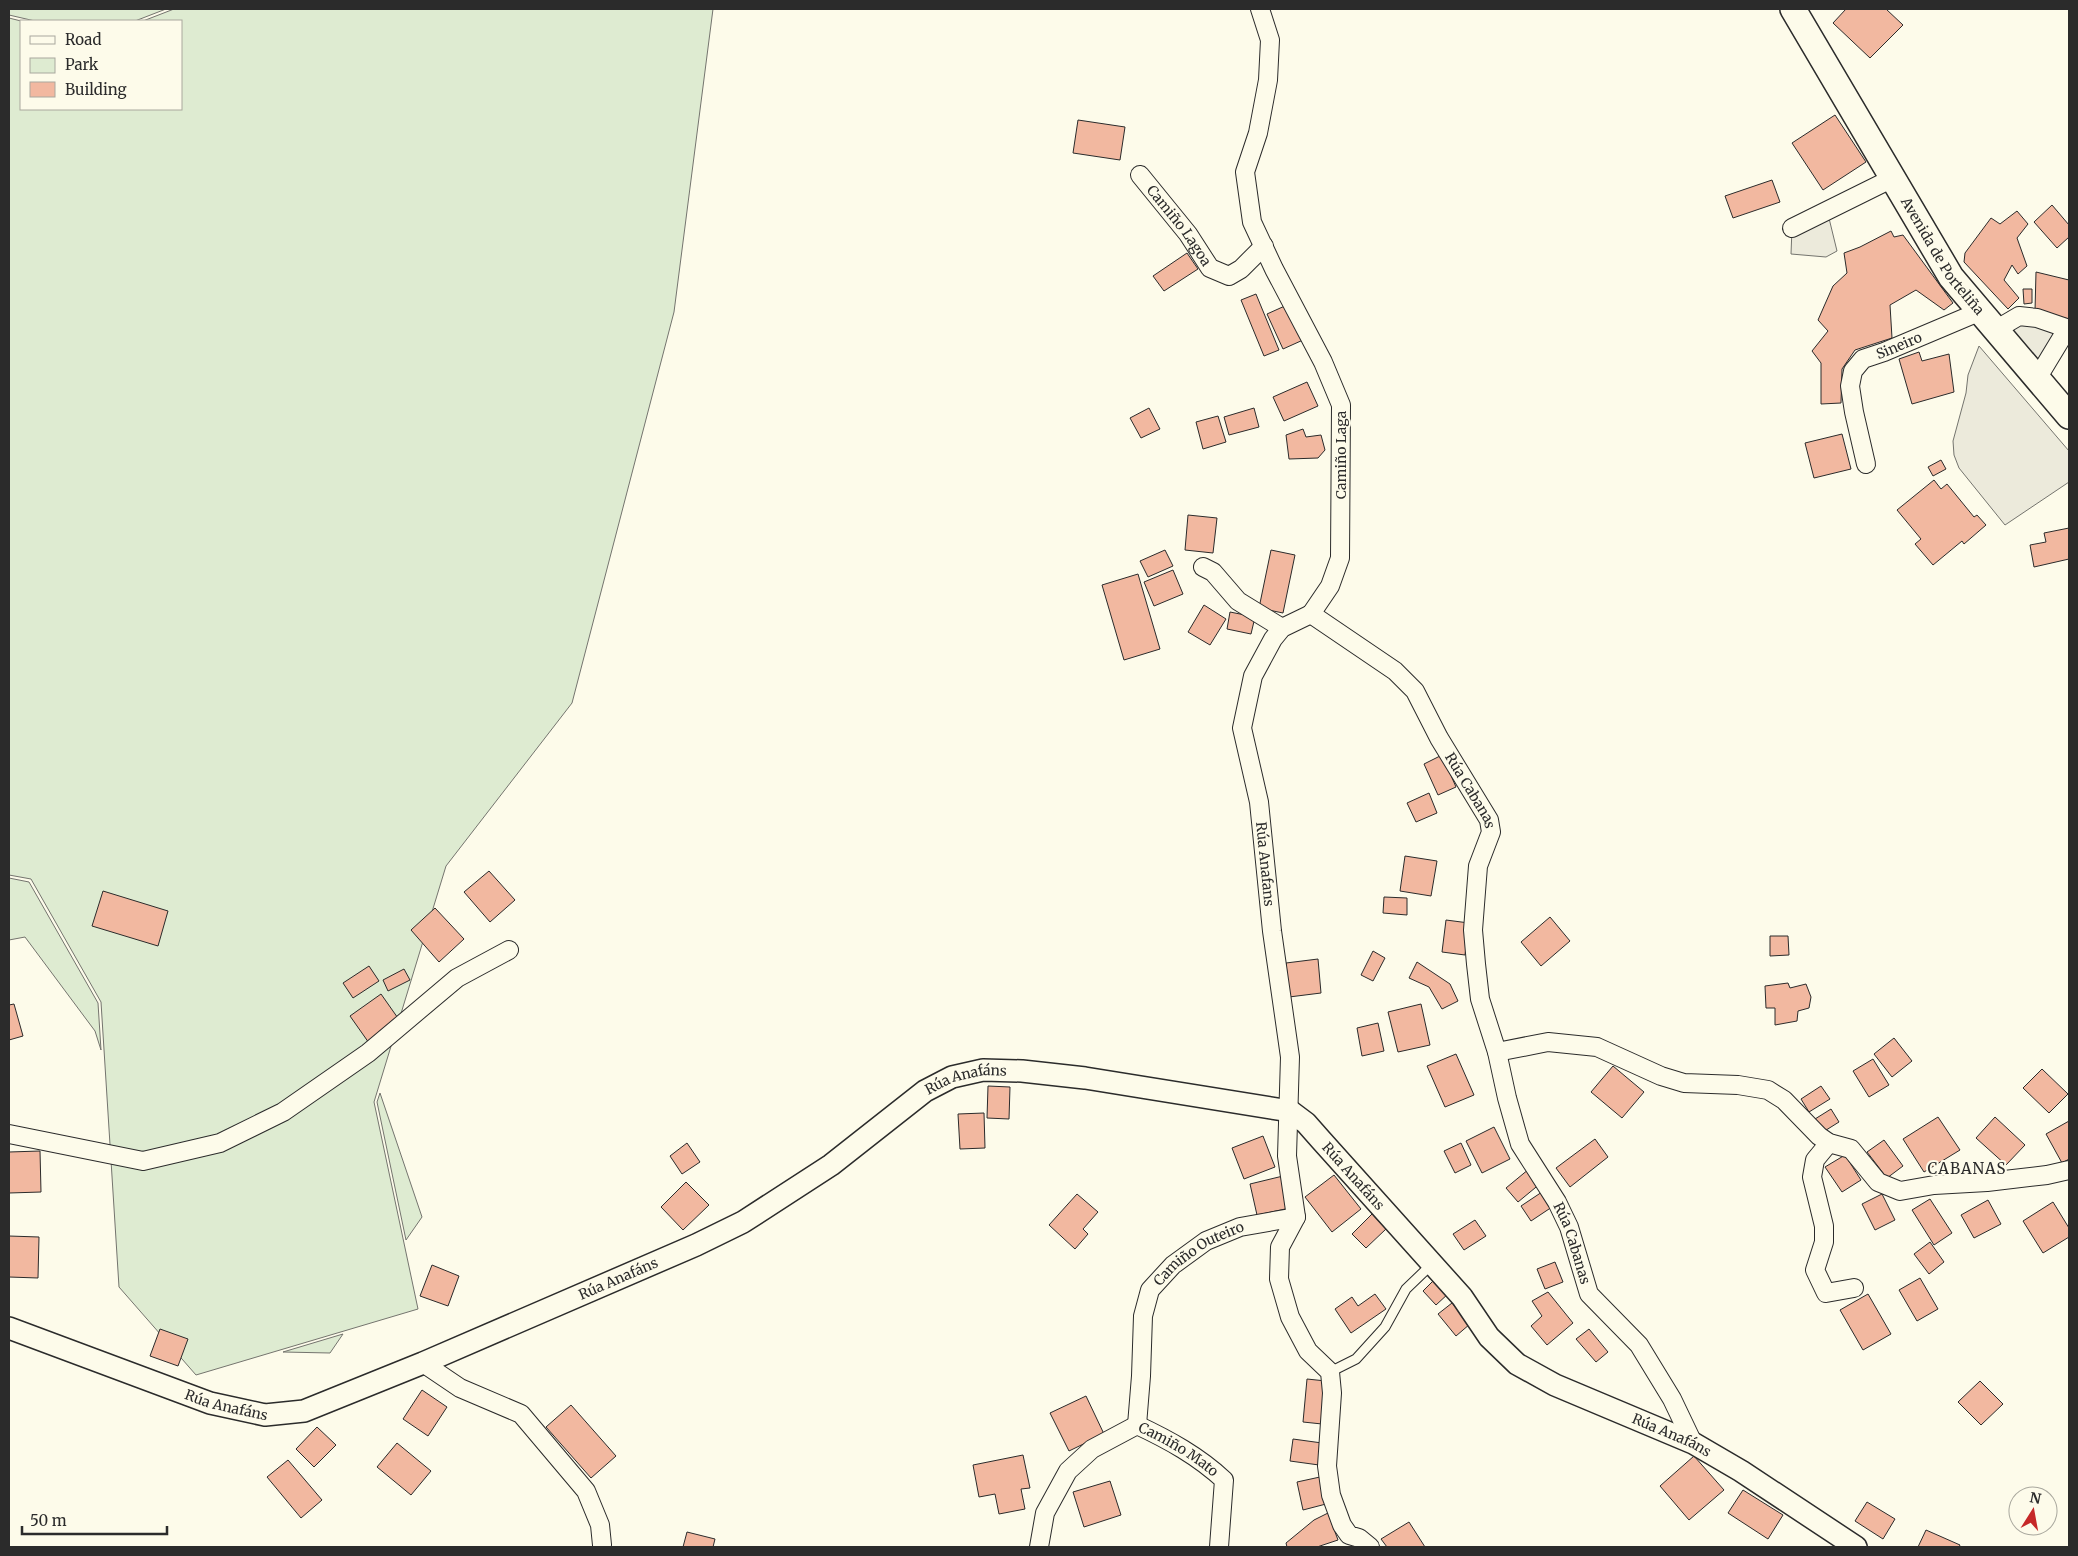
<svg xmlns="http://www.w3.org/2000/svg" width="2078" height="1556" font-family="Merriweather,serif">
<rect width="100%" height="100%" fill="#fdfbea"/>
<path fill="#deebd1" stroke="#74746e" d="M 9,9 L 166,9 L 135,21 L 35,21 L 9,15 Z
M 174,9 L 713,9 L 674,312 L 572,703 L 446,866 L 374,1102 L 418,1309 L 196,1375 L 119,1287 L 101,1002 L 31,879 L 9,875 L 9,18 L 21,21 L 21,109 L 181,109 L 181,21 L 143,21 Z
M 9,878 L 29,882 L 98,1003 L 101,1050 L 95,1031 L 25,937 L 9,940 Z
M 380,1093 L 422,1217 L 406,1240 L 377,1102 Z
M 343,1334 L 330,1353 L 283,1352 Z"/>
<path fill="#eceadb" stroke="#74746e" d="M 1827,210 L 1837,251 L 1826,257 L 1791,254 L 1792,228 Z
M 2006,323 L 2064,328 L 2044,366 Z
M 1979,346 L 2069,451 L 2069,482 L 2005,525 L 1959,468 L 1954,455 L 1953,441 L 1966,393 L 1968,375 Z"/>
<path fill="#f2b8a0" stroke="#2b2b2b" d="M 1846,9 L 1886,9 L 1903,25 L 1870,58 L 1833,23 Z
M 1835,115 L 1866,162 L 1823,190 L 1792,143 Z
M 1078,120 L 1125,127 L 1120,160 L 1073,153 Z
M 1772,180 L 1780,202 L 1733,218 L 1725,196 Z
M 2052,205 L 2069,225 L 2069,237 L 2057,248 L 2034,222 Z
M 2017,211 L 2028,224 L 2017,238 L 2027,266 L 2018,274 L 2012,265 L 2004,280 L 2019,298 L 2008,309 L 1964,262 L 1965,253 L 1991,218 L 2000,224 Z
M 1891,231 L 1894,237 L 1903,235 L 1953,303 L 1944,310 L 1916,290 L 1890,305 L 1892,338 L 1855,350 L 1842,369 L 1841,403 L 1821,404 L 1821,363 L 1812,351 L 1828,331 L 1818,320 L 1833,286 L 1847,273 L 1844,253 L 1860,247 Z
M 1187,253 L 1198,269 L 1164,291 L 1153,276 Z
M 2036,272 L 2069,280 L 2069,319 L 2035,311 Z
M 2023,289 L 2032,289 L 2032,303 L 2024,304 Z
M 1256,294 L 1279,350 L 1264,356 L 1241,300 Z
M 1287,305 L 1303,340 L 1283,349 L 1267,314 Z
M 1919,352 L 1922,361 L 1949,354 L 1954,392 L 1912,404 L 1899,359 Z
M 1307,382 L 1318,406 L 1284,421 L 1273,397 Z
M 1149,408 L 1160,429 L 1141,438 L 1130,418 Z
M 1254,408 L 1259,427 L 1229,435 L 1224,417 Z
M 1218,416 L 1226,442 L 1203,449 L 1196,422 Z
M 1303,429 L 1306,437 L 1321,435 L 1325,450 L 1318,458 L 1289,459 L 1286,435 Z
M 1842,434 L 1851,469 L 1814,478 L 1805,443 Z
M 1941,460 L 1946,469 L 1933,476 L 1928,467 Z
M 1934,480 L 1941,489 L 1947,484 L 1974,517 L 1977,515 L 1986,525 L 1964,544 L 1962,541 L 1933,565 L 1915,544 L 1921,539 L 1897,510 Z
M 1188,515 L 1217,518 L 1213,553 L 1185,550 Z
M 2069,528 L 2069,559 L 2034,567 L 2030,545 L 2046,542 L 2044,533 Z
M 1165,550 L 1173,566 L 1148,577 L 1140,561 Z
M 1271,550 L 1295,555 L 1283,613 L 1259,608 Z
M 1173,570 L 1183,594 L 1154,606 L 1144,582 Z
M 1138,574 L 1160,649 L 1124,660 L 1102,585 Z
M 1204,605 L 1226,619 L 1210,645 L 1188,632 Z
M 1230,612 L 1255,617 L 1251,634 L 1227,629 Z
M 1442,755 L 1456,787 L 1438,795 L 1424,764 Z
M 1429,793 L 1437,813 L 1416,822 L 1407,803 Z
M 1405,856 L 1437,861 L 1431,896 L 1400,891 Z
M 489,871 L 515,900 L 490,922 L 464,892 Z
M 103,891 L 168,911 L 158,946 L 92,926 Z
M 1384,897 L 1407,898 L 1407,915 L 1383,913 Z
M 435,908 L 464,939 L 439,962 L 411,930 Z
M 1550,917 L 1570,941 L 1541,966 L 1521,942 Z
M 1446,920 L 1469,923 L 1465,955 L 1442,952 Z
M 1770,936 L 1788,936 L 1789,955 L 1770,956 Z
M 1373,951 L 1385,958 L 1373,981 L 1361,975 Z
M 1318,959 L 1321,993 L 1289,997 L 1286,963 Z
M 1417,962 L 1450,984 L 1458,1001 L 1442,1009 L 1429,987 L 1409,978 Z
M 369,966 L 379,981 L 353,998 L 343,983 Z
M 404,969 L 410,980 L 388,991 L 383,980 Z
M 1788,983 L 1790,988 L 1806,984 L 1811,997 L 1809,1008 L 1798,1011 L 1797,1021 L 1775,1025 L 1775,1008 L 1766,1008 L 1765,986 Z
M 381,994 L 400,1021 L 369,1043 L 350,1016 Z
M 14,1004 L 23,1036 L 9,1040 L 9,1005 Z
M 1421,1004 L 1430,1045 L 1398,1052 L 1388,1012 Z
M 1378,1023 L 1384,1051 L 1362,1056 L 1357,1028 Z
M 1894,1038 L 1912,1061 L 1892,1077 L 1874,1054 Z
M 1456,1054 L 1474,1095 L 1445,1107 L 1427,1066 Z
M 1873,1059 L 1889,1085 L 1869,1097 L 1853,1071 Z
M 1613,1066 L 1644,1092 L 1622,1118 L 1591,1092 Z
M 2042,1069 L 2068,1094 L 2049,1113 L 2023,1088 Z
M 988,1086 L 1010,1087 L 1009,1119 L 987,1118 Z
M 1821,1086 L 1830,1099 L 1809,1112 L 1801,1099 Z
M 1831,1109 L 1839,1122 L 1823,1132 L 1815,1119 Z
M 984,1113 L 985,1148 L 960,1149 L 958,1114 Z
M 1938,1117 L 1960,1150 L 1924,1172 L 1903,1139 Z
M 1995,1117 L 2025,1145 L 2006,1165 L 1976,1138 Z
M 2069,1121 L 2069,1159 L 2062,1163 L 2046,1134 Z
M 1494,1127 L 1510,1159 L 1482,1173 L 1466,1141 Z
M 1263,1136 L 1275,1167 L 1244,1179 L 1232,1148 Z
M 1595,1139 L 1608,1157 L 1570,1187 L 1556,1168 Z
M 1884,1140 L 1903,1166 L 1887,1178 L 1867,1152 Z
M 687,1143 L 700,1162 L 682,1174 L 670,1156 Z
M 1461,1143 L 1471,1165 L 1455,1173 L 1444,1151 Z
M 40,1151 L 41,1192 L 9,1193 L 9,1152 Z
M 1845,1155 L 1861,1180 L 1842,1192 L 1825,1167 Z
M 1529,1169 L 1541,1183 L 1518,1202 L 1506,1188 Z
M 1334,1175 L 1361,1209 L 1332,1232 L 1305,1197 Z
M 1283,1176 L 1290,1208 L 1257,1215 L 1250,1184 Z
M 686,1182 L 709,1205 L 683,1230 L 661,1207 Z
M 1542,1192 L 1552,1207 L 1531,1221 L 1521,1206 Z
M 1077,1194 L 1098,1212 L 1083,1229 L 1088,1234 L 1075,1249 L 1049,1225 Z
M 1882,1194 L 1895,1220 L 1875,1230 L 1862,1204 Z
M 1930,1199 L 1952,1233 L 1934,1245 L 1912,1210 Z
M 1988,1200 L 2001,1224 L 1974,1238 L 1961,1215 Z
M 2053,1202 L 2069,1228 L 2069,1237 L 2043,1253 L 2023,1221 Z
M 1372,1214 L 1386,1229 L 1366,1248 L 1352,1234 Z
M 1475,1220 L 1486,1236 L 1464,1250 L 1453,1234 Z
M 9,1236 L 39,1237 L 38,1278 L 9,1277 Z
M 1930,1242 L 1944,1262 L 1929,1274 L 1914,1254 Z
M 1555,1262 L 1563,1282 L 1545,1289 L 1537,1269 Z
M 432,1265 L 459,1276 L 448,1306 L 420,1296 Z
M 1920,1278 L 1938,1309 L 1917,1321 L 1899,1290 Z
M 1435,1279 L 1449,1293 L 1436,1305 L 1423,1291 Z
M 1548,1292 L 1573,1323 L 1547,1345 L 1531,1326 L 1542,1316 L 1532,1301 Z
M 1375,1294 L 1386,1309 L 1351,1333 L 1335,1309 L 1352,1297 L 1358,1306 Z
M 1868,1294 L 1891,1334 L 1863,1350 L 1840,1310 Z
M 1452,1303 L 1470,1324 L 1456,1336 L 1438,1314 Z
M 160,1329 L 188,1339 L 178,1366 L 150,1356 Z
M 1589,1329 L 1608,1352 L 1596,1362 L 1576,1339 Z
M 1307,1379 L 1326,1381 L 1322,1424 L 1303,1422 Z
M 1980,1381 L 2003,1404 L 1981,1425 L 1958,1402 Z
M 422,1390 L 447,1407 L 428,1436 L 403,1419 Z
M 1086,1396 L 1104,1434 L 1069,1451 L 1050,1413 Z
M 571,1405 L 616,1456 L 591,1478 L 546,1427 Z
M 317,1427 L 336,1445 L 314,1467 L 296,1449 Z
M 1293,1439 L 1322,1443 L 1319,1465 L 1290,1461 Z
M 397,1443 L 431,1471 L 411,1495 L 377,1467 Z
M 1023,1455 L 1030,1488 L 1021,1489 L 1025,1509 L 999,1514 L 995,1494 L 979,1497 L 973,1465 Z
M 1694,1456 L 1724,1490 L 1689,1520 L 1660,1486 Z
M 288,1460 L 322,1500 L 301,1518 L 267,1477 Z
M 1320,1477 L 1326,1504 L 1303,1510 L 1297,1482 Z
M 1110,1481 L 1121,1515 L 1084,1527 L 1073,1492 Z
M 1743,1490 L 1783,1515 L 1768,1539 L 1728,1513 Z
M 1867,1502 L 1895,1519 L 1883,1539 L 1855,1521 Z
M 1328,1513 L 1338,1540 L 1317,1547 L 1287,1547 L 1286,1543 L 1314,1520 Z
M 1409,1522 L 1425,1547 L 1387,1547 L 1381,1539 Z
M 1926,1530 L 1960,1545 L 1959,1547 L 1918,1547 Z
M 687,1532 L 715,1539 L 713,1547 L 683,1547 Z"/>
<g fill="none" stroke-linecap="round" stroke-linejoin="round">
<g stroke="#2b2b2b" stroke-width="11">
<path id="service" d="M 1330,1372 L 1356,1359 L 1385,1327 L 1406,1289 L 1432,1264"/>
</g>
<g stroke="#2b2b2b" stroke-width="20">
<g id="minor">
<path d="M 1260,9 L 1270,40 L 1268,80 L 1258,133 L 1245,172 L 1252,222 L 1274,269 L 1323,362 L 1341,405 L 1340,558 L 1330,586 L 1311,614"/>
<path id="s1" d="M 1140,175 L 1188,234 L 1210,268 L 1229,276 L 1241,269 L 1264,246"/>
<path d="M 1792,228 L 1893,178"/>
<path d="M 1997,329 L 2019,316 L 2037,318 L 2069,329"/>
<path d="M 2038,377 L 2067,329"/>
<path id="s2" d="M 1866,464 L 1854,412 L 1850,386 L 1853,371 L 1863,359 L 1884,352 L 1981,311"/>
<path d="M 1203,567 L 1213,572 L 1238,601 L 1282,628"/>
<path id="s3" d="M 1311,614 L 1282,628 L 1273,639 L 1253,676 L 1242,728 L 1259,802 L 1272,931 L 1290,1057 L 1287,1156 L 1296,1217 L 1280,1247 L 1279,1279 L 1290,1317 L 1308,1351 L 1330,1372 L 1332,1393 L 1327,1466 L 1331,1495 L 1342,1525 L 1349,1535 L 1359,1538 L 1370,1547"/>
<path id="s4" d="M 1311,614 L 1395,671 L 1415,691 L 1439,738 L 1489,820 L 1491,832 L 1478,866 L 1473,930 L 1476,964 L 1480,999 L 1497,1052 L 1507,1098 L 1520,1144 L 1557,1202 L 1569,1227 L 1589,1294 L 1639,1345 L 1672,1399 L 1693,1443"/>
<path d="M 1497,1052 L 1548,1042 L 1597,1047 L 1661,1076 L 1684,1083 L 1738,1085 L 1768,1090 L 1784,1100 L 1819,1136 L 1829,1143 L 1851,1149 L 1878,1182 L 1900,1191 L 1934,1185 L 1987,1182 L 2047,1175 L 2069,1170"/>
<path d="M 9,1134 L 143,1161 L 220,1143 L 283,1112 L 368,1053 L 457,978 L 509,950"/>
<path d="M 1829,1143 L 1815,1160 L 1812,1177 L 1824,1226 L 1824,1242 L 1815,1270 L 1826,1293 L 1854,1288"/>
<path d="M 423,1363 L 460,1388 L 521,1414 L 586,1491 L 600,1525 L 602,1545"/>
<path id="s5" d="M 1137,1425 L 1141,1376 L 1143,1316 L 1150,1290 L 1173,1265 L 1206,1241 L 1240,1227 L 1296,1217"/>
<path id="s6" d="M 1137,1425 C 1169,1440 1198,1456 1224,1480 L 1219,1547"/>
<path d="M 1039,1547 L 1045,1513 L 1068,1471 L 1092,1449 L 1137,1425"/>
</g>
</g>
<g stroke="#2b2b2b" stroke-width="24">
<g id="tertiary">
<path id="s7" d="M 9,1328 L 210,1403 L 265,1415 L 304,1411 L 423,1363 L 696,1245 L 743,1222 L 831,1165 L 925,1091 L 952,1077 L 983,1070 L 1022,1071 L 1085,1078 L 1290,1111 L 1306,1123 L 1321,1140 L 1462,1297 L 1489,1337 L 1517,1364 L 1555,1385 L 1693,1443 L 1741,1471 L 1856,1547"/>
</g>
</g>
<g stroke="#2b2b2b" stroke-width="28">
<g id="secondary">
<path id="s8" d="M 1793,9 L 1951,277 L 2069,416"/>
</g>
</g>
<use href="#service" stroke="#fdfbea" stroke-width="9"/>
<use href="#minor" stroke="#fdfbea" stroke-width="18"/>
<use href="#tertiary" stroke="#fdfbea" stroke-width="21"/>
<use href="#secondary" stroke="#fdfbea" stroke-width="25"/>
</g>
<g text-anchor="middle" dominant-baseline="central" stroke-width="4" stroke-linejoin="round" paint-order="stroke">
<g font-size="14" fill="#2b2b2b" stroke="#fdfbea">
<text stroke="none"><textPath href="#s1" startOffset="64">Camiño Lagoa</textPath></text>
<text stroke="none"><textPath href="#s8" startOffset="289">Avenida de Porteliña</textPath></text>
<text stroke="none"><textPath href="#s2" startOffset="149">Sineiro</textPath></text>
<text transform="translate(1341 455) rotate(-90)">Camiño Laga</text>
<text stroke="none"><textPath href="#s4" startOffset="244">Rúa Cabanas</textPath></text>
<text stroke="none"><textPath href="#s3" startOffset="280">Rúa Anafans</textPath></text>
<text stroke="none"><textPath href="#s7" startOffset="1056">Rúa Anafáns</textPath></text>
<text stroke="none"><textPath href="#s7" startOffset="1476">Rúa Anafáns</textPath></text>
<text stroke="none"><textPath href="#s4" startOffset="724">Rúa Cabanas</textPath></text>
<text stroke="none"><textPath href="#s5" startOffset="198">Camiño Outeiro</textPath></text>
<text stroke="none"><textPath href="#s7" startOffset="651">Rúa Anafáns</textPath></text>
<text stroke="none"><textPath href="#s7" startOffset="231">Rúa Anafáns</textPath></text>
<text stroke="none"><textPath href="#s7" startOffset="1896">Rúa Anafáns</textPath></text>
<text stroke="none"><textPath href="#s6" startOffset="48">Camiño Mato</textPath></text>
</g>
<g font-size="15" letter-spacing="1" fill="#2b2b2b" stroke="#fdfbea">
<text x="1967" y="1168">CABANAS</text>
</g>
</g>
<rect width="2078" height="1556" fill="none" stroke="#2b2b2b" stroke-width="20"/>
<rect x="20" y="20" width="162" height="90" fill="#fdfbea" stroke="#a9a89e"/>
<rect x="30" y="36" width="25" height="8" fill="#fdfbea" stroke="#a9a89e"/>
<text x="65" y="45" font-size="15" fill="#2b2b2b">Road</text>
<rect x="30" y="58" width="25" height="15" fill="#deebd1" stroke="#a9a89e"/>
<text x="65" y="70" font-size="15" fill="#2b2b2b">Park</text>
<rect x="30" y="82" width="25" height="15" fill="#f2b8a0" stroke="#a9a89e"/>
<text x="65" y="95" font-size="15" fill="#2b2b2b">Building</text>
<g transform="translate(2033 1511) rotate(11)"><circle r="24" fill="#fdfbea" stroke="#a9a89e"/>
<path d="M0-4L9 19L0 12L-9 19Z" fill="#c62828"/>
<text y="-8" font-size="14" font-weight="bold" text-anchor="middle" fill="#2b2b2b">N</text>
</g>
<path d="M22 1526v8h145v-8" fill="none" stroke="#2b2b2b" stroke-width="2.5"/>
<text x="30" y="1526" font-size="15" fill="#2b2b2b" stroke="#fdfbea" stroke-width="4" paint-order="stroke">50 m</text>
</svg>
